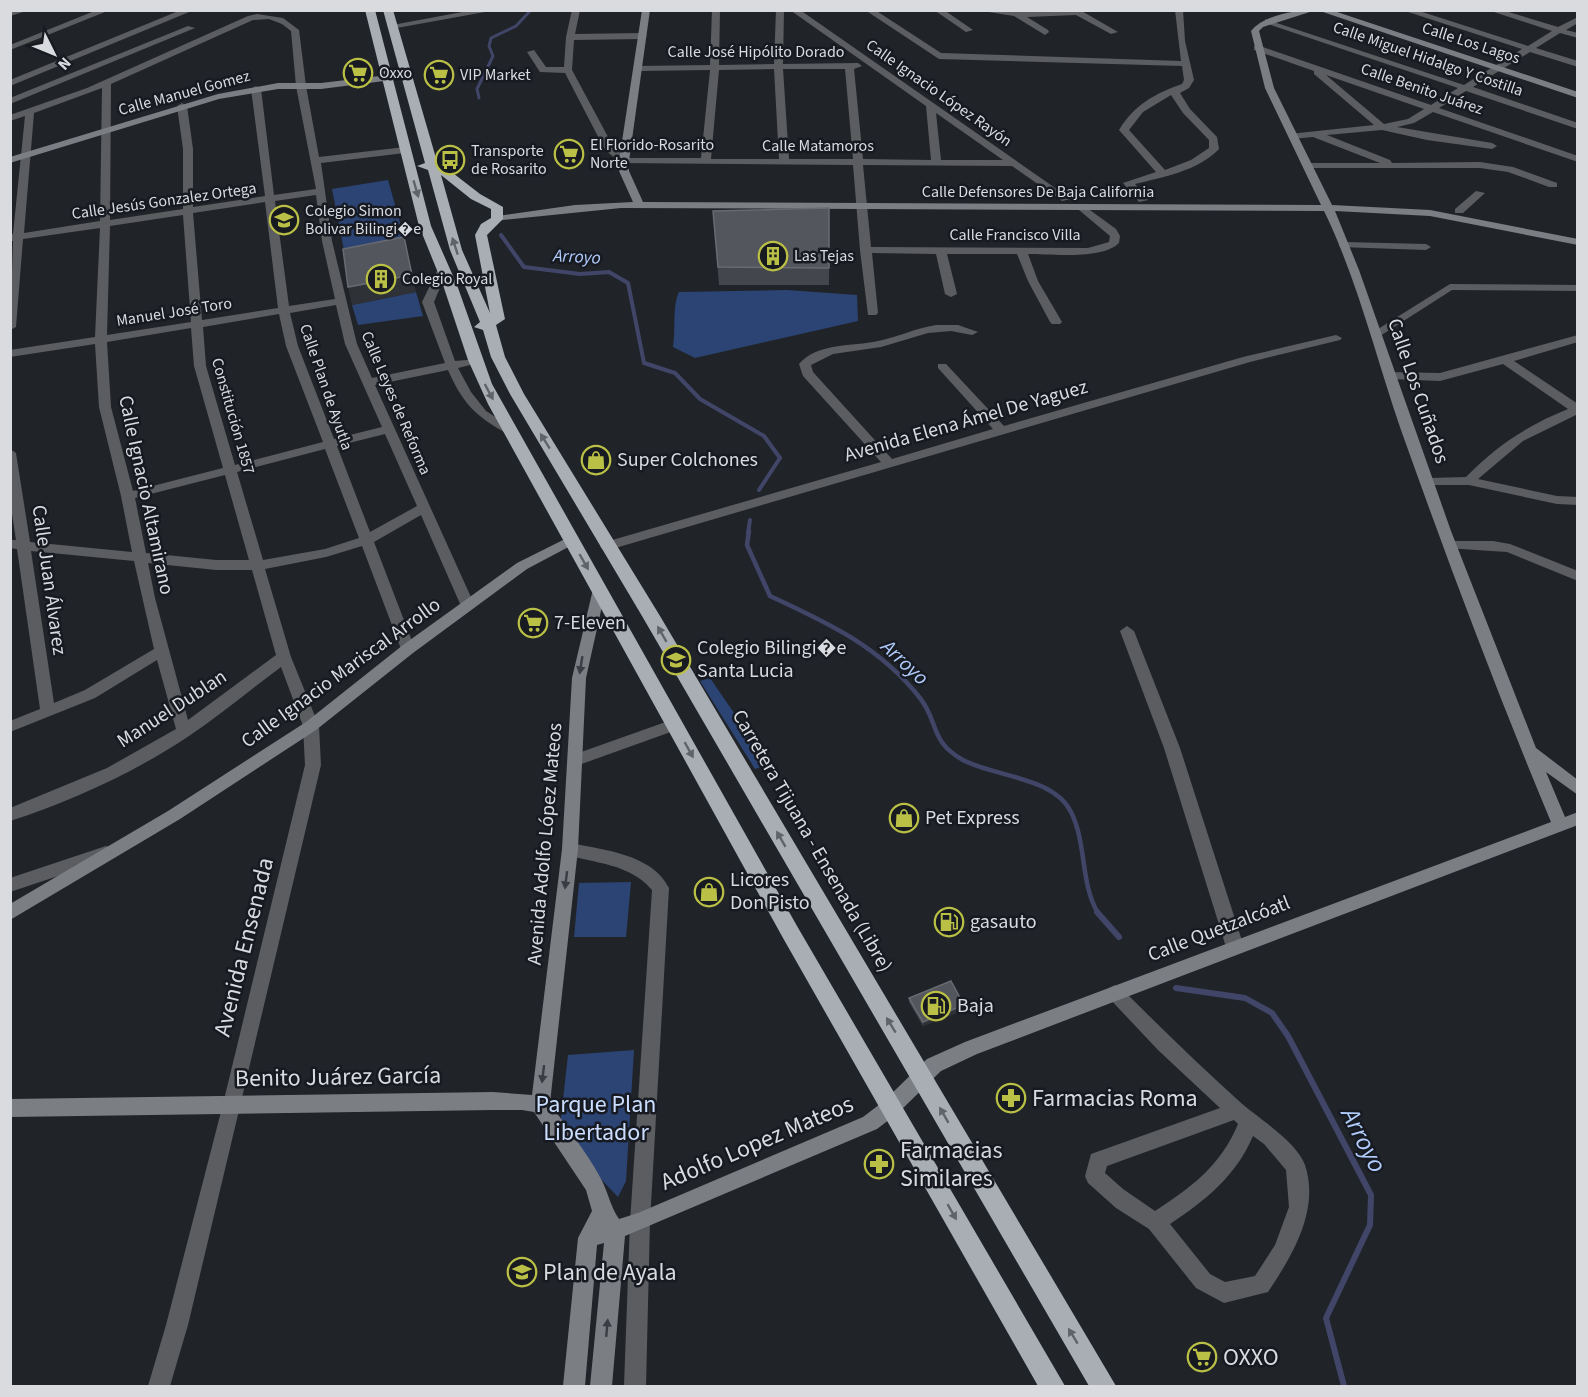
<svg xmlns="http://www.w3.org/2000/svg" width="1588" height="1397" font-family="'Source Sans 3',sans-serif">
<rect width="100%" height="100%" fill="#202429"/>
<path fill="#2b4474" d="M 388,180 L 405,240 L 406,253 L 347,266 L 332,189 Z
M 787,290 L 857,295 L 858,321 L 695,358 L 673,347 C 676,329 672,307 679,292 Z
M 416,292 L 423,316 L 358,325 L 352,305 Z
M 710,678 L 769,764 L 755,769 L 700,681 Z
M 631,882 L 626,937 L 574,937 L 579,883 Z
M 634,1050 L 626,1181 L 618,1197 L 559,1135 L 568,1055 Z"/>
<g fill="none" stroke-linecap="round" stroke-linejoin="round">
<path stroke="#414669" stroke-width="3" d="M 479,98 L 477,89 L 493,56 L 489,46 L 491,38 L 516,26 L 531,10"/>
<path stroke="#414669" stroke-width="4" d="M 501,235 L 524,267 L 580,274 L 609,272 L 628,283 L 644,363 L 675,373 L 700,399 L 764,436 L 780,458 L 759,490
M 748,533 L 750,520"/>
<path stroke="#414669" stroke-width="4.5" d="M 749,531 L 747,545 L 770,596 C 828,623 879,646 920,698 C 939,722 929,741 963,760 C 995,777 1054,777 1071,812 C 1087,844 1080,883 1098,913"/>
<path stroke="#414669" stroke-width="6" d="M 1097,912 L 1119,937
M 1176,988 L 1245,998 L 1272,1013 L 1288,1036 L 1371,1195 L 1370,1225 L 1326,1318 L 1344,1386"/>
<path fill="#5c5d60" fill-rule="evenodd" d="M 24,10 L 23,12 L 10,16 L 10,11 Z
M 97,10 L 110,10 L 10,50 L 10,45 Z
M 181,10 L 194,10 L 10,86 L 10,80 Z
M 473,10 L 496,10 L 391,29 L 387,26 Z
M 572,10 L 580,10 L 575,34 L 643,33 L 647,36 L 643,39 L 574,40 L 572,70 L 614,148 L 626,158 L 701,158 L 710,70 L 639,71 L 635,68 L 636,66 L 710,65 L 712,10 L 720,10 L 719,65 L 774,64 L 776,10 L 784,10 L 783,64 L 858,63 L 862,66 L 854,69 L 863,159 L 931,160 L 926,106 L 790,10 L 800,10 L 1071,199 L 1062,201 L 1012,166 L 863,165 L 871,247 L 1088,248 L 1109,242 L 1110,236 L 1079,210 L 1079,206 L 1083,205 L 1116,229 L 1120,236 L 1119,243 C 1102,260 1051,254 1028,254 L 1038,281 L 1062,322 L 1060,324 L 1052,324 L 1050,322 L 1028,281 L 1017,254 L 947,254 L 957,294 L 951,297 L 945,294 L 936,254 L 872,253 L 878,313 L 876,315 L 868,315 L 860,250 L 853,165 L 621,163 L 605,150 L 565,73 L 540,72 L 527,52 L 534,50 L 546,67 L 564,67 L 566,37 ZM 774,69 L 779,159 L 711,159 L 719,70 ZM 783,69 L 845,69 L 853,159 L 789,159 ZM 936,113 L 1003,160 L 941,160 Z
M 865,10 L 875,10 L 941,53 L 1181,61 L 1175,10 L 1183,10 L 1185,41 L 1194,80 L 1189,88 L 1180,93 L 1190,109 L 1217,137 L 1219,149 C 1198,171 1163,177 1135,184 L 1148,200 L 1139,202 L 1123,183 L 1156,172 L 1119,130 C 1134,105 1156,93 1182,84 L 1184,80 L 1182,66 L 939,59 ZM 1171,95 L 1183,113 L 1209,140 L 1209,148 L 1191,160 L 1165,170 L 1129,130 L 1143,112 Z
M 934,10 L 944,10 L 973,30 L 966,32 Z
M 976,10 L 1034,12 L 1080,10 L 1118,32 L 1111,34 L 1076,15 L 1027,17 L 1048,30 L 1049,32 L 1045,35 L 1014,16 Z
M 1402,10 L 1416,10 L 1528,46 L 1552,31 L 1488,10 L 1502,10 L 1558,27 L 1578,17 L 1578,23 L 1566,30 L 1578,33 L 1578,38 L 1560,33 L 1536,48 L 1578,61 L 1578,67 L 1530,52 L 1473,87 L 1578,123 L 1578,129 L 1466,91 L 1439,108 L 1578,156 L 1578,162 L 1433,112 L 1414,123 L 1397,127 L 1492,143 L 1497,146 L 1492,149 L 1427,140 L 1382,130 L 1327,135 L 1390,160 L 1392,163 L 1480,162 L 1513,167 L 1557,183 L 1557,187 L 1549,187 L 1508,172 L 1480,168 L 1305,168 L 1303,166 L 1308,163 L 1380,163 L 1313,137 L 1292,139 L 1289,138 L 1289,134 L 1374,125 L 1314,74 L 1314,71 L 1254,50 L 1254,46 L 1260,46 L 1431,105 L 1458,88 L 1265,23 L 1265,19 L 1464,85 L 1522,49 ZM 1326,75 L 1424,109 L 1408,119 L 1384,124 Z
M 257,14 L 283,18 L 299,30 L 306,86 L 319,157 L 405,147 L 410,150 L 405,153 L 321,163 L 332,241 L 357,344 L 372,378 L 445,363 L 422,302 L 438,269 L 446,269 L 447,271 L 434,302 L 455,361 L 478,359 L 478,363 L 458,368 L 471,392 L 486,411 L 516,430 L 510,434 L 506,433 C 475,416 462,402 448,370 L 375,385 L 475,606 L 468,611 L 461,606 L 421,515 L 374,542 L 415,649 L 413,653 L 403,653 L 401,649 L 362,546 L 326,557 L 265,569 L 291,657 L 319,726 L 321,765 L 188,1325 L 170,1386 L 148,1386 L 166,1325 L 223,1104 L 305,765 L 303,726 L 281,667 C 250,690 220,715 189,736 C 137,771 70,802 10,821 L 10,808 L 107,768 L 176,729 L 157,660 L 95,698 L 10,732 L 10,721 L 40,709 L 17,549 L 10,548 L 10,540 L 16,540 L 10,501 L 10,449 L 16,453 L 30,542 L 132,552 L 121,496 L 99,407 L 95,344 L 10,357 L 10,350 L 95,337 L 100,228 L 23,239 L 16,327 L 10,330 L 13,241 L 10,241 L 10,235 L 13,234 L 25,116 L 10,121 L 10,115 L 87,88 L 248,16 ZM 269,19 L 282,24 L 291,31 L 296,86 L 316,189 L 274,195 L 261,89 L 256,86 L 251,89 L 265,196 L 193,207 L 193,149 L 187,106 L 182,103 L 177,106 L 183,149 L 183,209 L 110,220 L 111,84 L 253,20 ZM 102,88 L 100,221 L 24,233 L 34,113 ZM 316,195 L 322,241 L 335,299 L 289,306 L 275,201 ZM 265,202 L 278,308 L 202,320 L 193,213 ZM 183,215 L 191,322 L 107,335 L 110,226 ZM 336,305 L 345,344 L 382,427 L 334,439 L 298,346 L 290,313 ZM 279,314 L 286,346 L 323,442 L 235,465 L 206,366 L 203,327 ZM 191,328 L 194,366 L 223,468 L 133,491 L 111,407 L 107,342 ZM 385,434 L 417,506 L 370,532 L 337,446 ZM 325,449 L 359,538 L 325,549 L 263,560 L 237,472 ZM 225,475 L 249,560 L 216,560 L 146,553 L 135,498 ZM 31,551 L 134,561 L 154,649 L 85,690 L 54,703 ZM 148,563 L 216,570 L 252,570 L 276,655 L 188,720 L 155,598 Z
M 188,26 L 195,28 L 10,104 L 10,98 Z
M 1476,191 L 1485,193 L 1463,213 L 1455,213 L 1455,209 Z
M 1344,242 L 1426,244 L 1431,247 L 1426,250 L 1340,247 L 1339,245 Z
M 1450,284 L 1578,285 L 1578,291 L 1452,290 L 1380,336 L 1376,337 L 1370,334 Z
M 936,325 L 958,325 L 978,332 L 972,335 L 951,331 L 928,333 L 881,347 L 833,354 L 811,365 L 813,372 L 892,459 L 993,429 L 938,368 L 938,364 L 946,364 L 1004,426 L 1243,357 L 1336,335 L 1342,338 L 1340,340 L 1250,362 L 612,549 L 602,549 L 600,546 L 602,543 L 881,462 L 803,376 L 799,364 C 818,342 852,347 878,341 C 898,337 916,328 936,325 Z
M 1578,335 L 1578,342 L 1514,361 L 1578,404 L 1578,414 L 1523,441 L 1478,479 L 1557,496 L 1578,497 L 1578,505 L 1557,504 L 1469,485 L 1424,485 L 1423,482 L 1429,478 L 1466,477 C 1496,446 1528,425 1568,409 L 1503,364 L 1440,381 L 1391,379 L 1387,378 L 1387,372 L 1440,373 Z
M 1451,541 L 1493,541 L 1510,544 L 1578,571 L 1578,581 L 1507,552 L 1446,548 L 1444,545 L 1446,542 Z
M 1127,626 L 1134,631 L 1180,748 L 1244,947 L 1241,952 L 1235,954 L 1229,952 L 1226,947 L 1164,748 L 1120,631 Z
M 674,719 L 679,721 L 682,725 L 679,729 L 576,766 L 570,764 L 568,760 L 570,756 Z
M 570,843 C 604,850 652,854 669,888 L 650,1222 L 646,1386 L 624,1386 L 630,1222 L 652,890 C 629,863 596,864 564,854 L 562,849 L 564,844 Z
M 106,846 L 112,848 L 114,853 L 112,858 L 10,892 L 10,878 Z
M 1115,985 L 1121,988 C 1160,1027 1199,1065 1240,1102 C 1258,1118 1297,1142 1305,1165 C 1320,1210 1292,1256 1268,1292 L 1224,1303 L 1196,1288 L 1149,1229 L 1116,1208 L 1088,1183 L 1085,1176 L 1091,1154 L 1220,1108 L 1158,1050 L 1109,998 L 1106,993 L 1109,988 ZM 1234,1120 L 1238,1124 C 1221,1165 1192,1187 1155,1211 L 1123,1189 L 1105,1173 L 1107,1166 ZM 1253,1136 L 1264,1144 L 1286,1170 L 1289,1207 L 1275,1245 L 1255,1276 L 1225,1282 L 1210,1274 L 1170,1224 C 1206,1200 1236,1176 1253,1136 Z"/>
<path fill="#7b7e83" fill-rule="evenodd" d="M 642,10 L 650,10 L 629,161 L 629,171 L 643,202 L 1321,205 L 1265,88 L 1251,31 C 1263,15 1296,10 1316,10 L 1263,27 L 1259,31 L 1274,88 L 1332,205 L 1430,210 L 1578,239 L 1578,245 L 1430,216 L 1335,211 L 1359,270 L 1451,531 L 1536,748 L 1578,780 L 1578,795 L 1546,772 L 1565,817 L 1578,812 L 1578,825 L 977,1054 L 941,1071 L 898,1113 L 877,1129 L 625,1236 L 612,1386 L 590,1386 L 604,1243 L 597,1245 L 585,1386 L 563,1386 L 578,1238 L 592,1211 L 586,1190 L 534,1112 L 522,1110 L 493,1110 L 10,1117 L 10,1099 L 493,1092 L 532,1095 L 562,849 L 572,678 L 594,585 L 604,585 L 606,588 L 586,678 L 578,849 L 550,1103 C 566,1127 586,1151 600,1177 C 608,1191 610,1206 619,1219 L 638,1213 L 863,1117 L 884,1101 L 927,1059 L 965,1042 L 1551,822 C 1497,693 1448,562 1401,430 C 1376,358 1358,281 1324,211 L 621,208 L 493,221 L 493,217 L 497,216 L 575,205 L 633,202 L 619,171 L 619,161 Z
M 1317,10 L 1331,10 L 1578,92 L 1578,98 Z
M 405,73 L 408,74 L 408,78 L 321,89 L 278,89 L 219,99 L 10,163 L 10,157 L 218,94 L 278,83 L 321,83 Z
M 571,536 L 578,540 L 576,543 L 527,569 L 413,653 L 316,730 L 180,819 L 10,920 L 10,904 L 168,811 L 306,722 L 403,645 L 517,563 Z"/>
<path fill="#a9aeb5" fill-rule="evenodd" d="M 365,10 L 375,10 L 431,226 L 457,285 L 492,384 L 797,926 L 1065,1386 L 1038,1386 L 783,938 L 488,404 L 468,360 L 443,285 L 419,226 Z
M 383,10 L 393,10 L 438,165 L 449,170 L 480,194 L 503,207 L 503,219 L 487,235 L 505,319 L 496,325 L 505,357 L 524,394 L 660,616 L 1116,1386 L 1089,1386 L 642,616 L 510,394 L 491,357 L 483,330 L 474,327 L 480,322 L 450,250 L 428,170 L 417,166 L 425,163 ZM 441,175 L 471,199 L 491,209 L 491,218 L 481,224 L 475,235 L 490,313 L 462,250 Z"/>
</g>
<path fill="#43464c" d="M 829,208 L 829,285 L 719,285 L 713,211 Z
M 909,998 L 964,1005 L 964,1010 L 923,1026 L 909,1002 Z"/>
<path fill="#2e3237" d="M 412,275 L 416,292 L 352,305 L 348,287 Z
M 964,1005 L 964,1010 L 923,1026 L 923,1022 Z"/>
<path fill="#53565c" stroke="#686b70" stroke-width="1.5" d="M 829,208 L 829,268 L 718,267 L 713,211 Z
M 404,237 L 412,275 L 348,287 L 343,249 Z
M 951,981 L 964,1005 L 923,1022 L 909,998 Z"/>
<defs><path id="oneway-solid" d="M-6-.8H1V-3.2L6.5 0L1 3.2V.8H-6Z" transform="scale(1.5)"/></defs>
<g fill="#60646a">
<use href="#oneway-solid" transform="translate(416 189) rotate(74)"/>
<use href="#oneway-solid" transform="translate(455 246) rotate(-108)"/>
<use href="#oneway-solid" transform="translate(489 392) rotate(62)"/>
<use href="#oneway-solid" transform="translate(545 441) rotate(-122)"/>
<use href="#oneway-solid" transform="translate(584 562) rotate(60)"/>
<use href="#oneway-solid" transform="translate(662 634) rotate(-120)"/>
<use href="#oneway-solid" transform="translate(689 750) rotate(61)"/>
<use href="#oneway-solid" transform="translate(781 839) rotate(-120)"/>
<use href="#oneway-solid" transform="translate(891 1025) rotate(-121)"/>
<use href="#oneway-solid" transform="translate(944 1115) rotate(-120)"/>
<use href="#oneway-solid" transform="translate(952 1212) rotate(60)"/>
<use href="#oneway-solid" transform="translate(1073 1336) rotate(-121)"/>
</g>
<g fill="#3a3d43">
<use href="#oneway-solid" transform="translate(581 665) rotate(99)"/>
<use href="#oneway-solid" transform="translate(566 880) rotate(97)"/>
<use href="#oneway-solid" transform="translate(543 1074) rotate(97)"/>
<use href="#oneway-solid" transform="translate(607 1328) rotate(-85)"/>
</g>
<defs>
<g id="supermarket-ring" transform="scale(1.5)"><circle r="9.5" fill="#171a20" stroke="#bac045" stroke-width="1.5"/><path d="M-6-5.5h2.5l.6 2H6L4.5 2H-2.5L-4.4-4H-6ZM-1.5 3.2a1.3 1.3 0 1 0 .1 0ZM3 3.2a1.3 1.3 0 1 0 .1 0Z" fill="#bac045"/></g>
<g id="bus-ring" transform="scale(1.5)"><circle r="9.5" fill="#171a20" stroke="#bac045" stroke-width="1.5"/><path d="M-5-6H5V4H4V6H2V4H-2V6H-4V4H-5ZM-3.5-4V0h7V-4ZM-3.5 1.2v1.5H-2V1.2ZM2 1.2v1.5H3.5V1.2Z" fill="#bac045"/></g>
<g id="school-ring" transform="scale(1.5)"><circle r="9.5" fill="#171a20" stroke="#bac045" stroke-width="1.5"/><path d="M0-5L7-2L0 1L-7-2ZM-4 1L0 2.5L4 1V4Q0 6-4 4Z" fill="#bac045"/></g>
<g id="building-ring" transform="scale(1.5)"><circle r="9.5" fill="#171a20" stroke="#bac045" stroke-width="1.5"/><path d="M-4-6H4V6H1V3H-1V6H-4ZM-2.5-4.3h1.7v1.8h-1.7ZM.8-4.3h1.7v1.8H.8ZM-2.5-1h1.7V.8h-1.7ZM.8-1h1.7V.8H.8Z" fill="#bac045"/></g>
<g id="shop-ring" transform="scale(1.5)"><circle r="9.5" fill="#171a20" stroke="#bac045" stroke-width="1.5"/><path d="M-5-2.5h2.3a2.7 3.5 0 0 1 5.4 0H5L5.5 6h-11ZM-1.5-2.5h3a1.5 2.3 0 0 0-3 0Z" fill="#bac045"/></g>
<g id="fuel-ring" transform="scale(1.5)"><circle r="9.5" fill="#171a20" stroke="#bac045" stroke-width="1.5"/><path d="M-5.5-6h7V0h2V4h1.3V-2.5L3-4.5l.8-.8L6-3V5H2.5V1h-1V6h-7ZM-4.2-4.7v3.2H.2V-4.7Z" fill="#bac045"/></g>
<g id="pharmacy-ring" transform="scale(1.5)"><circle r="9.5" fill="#171a20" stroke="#bac045" stroke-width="1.5"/><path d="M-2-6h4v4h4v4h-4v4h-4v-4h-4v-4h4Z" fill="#bac045"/></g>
</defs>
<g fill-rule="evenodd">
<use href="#supermarket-ring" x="358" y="73"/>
<use href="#supermarket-ring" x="439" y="75"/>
<use href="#supermarket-ring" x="569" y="154"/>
<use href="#bus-ring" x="450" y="160"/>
<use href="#school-ring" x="284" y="220"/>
<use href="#building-ring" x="773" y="256"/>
<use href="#building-ring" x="381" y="279"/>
<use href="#shop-ring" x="596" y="460"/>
<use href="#supermarket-ring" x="533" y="623"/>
<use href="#school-ring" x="676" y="660"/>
<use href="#shop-ring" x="904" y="818"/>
<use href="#shop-ring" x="709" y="892"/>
<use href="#fuel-ring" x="949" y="922"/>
<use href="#fuel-ring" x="936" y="1006"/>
<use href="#pharmacy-ring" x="1011" y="1098"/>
<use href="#pharmacy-ring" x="879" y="1164"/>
<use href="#school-ring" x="522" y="1272"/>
<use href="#supermarket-ring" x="1202" y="1357"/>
</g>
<g text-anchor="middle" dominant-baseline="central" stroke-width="5" stroke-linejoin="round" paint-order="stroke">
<g font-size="16" fill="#d9dbdf" stroke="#171a20">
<text transform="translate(1471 43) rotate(18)">Calle Los Lagos</text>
<text x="756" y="52">Calle José Hipólito Dorado</text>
<text transform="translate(1428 59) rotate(19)">Calle Miguel Hidalgo Y Costilla</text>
<text transform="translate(1422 89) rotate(19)">Calle Benito Juárez</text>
<text transform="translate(184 93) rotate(-15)">Calle Manuel Gomez</text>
<text transform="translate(939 93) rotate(35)">Calle Ignacio López Rayón</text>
<text x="818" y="146">Calle Matamoros</text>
<text x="1038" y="192">Calle Defensores De Baja California</text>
<text transform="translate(164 201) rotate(-8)">Calle Jesús Gonzalez Ortega</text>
<text x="1015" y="235">Calle Francisco Villa</text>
<text transform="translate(174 312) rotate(-9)">Manuel José Toro</text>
<text transform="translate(326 387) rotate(71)">Calle Plan de Ayutla</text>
<text transform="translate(396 403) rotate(67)">Calle Leyes de Reforma</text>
<text transform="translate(233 416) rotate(74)">Constitución 1857</text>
</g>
<g font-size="16" fill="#d9dbdf" stroke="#171a20" text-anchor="start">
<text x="379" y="73">Oxxo</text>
<text x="460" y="75">VIP Market</text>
<text x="590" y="145">El Florido-Rosarito<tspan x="590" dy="18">Norte</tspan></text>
<text x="471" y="151">Transporte<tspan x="471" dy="18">de Rosarito</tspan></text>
<text x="305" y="211">Colegio Simon<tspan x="305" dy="18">Bolivar Bilingi�e</tspan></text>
<text x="794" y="256">Las Tejas</text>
<text x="402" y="279">Colegio Royal</text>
</g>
<g font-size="18" font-style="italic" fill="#b0cbfb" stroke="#171a20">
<text transform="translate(577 257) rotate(3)">Arroyo</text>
</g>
<g font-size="20" fill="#d9dbdf" stroke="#171a20">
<text transform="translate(1418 391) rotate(71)">Calle Los Cuñados</text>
<text transform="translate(966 421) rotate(-16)">Avenida Elena Ámel De Yaguez</text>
<text transform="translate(146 495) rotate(78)">Calle Ignacio Altamirano</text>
<text transform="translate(49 580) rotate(82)">Calle Juan Álvarez</text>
<text transform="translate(341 673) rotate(-36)">Calle Ignacio Mariscal Arrollo</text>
<text transform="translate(172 709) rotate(-33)">Manuel Dublan</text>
<text transform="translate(812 841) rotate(60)">Carretera Tijuana - Ensenada (Libre)</text>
<text transform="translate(545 844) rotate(-85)">Avenida Adolfo López Mateos</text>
<text transform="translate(1219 929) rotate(-21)">Calle Quetzalcóatl</text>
</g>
<g font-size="20" fill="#d9dbdf" stroke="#171a20" text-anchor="start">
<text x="617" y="460">Super Colchones</text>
<text x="554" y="623">7-Eleven</text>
<text x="697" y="648">Colegio Bilingi�e<tspan x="697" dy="23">Santa Lucia</tspan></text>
<text x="925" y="818">Pet Express</text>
<text x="730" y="880">Licores<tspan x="730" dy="23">Don Pisto</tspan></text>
<text x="970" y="922">gasauto</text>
<text x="957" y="1006">Baja</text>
</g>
<g font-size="21" font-style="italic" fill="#b0cbfb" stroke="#171a20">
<text transform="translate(905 662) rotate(43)">Arroyo</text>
</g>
<g font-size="24" fill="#d9dbdf" stroke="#171a20">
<text transform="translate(244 947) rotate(-76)">Avenida Ensenada</text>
<text transform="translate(338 1077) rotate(-1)">Benito Juárez García</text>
<text transform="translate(757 1143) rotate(-23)">Adolfo Lopez Mateos</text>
</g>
<g font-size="24" fill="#d9dbdf" stroke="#171a20" text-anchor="start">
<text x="1032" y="1098">Farmacias Roma</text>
<text x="900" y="1150">Farmacias<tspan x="900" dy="28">Similares</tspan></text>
<text x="543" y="1272">Plan de Ayala</text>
<text x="1223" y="1357">OXXO</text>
</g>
<g font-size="24" fill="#cbdeff" stroke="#171a20">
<text x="596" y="1104">Parque Plan<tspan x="596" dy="28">Libertador</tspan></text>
</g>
<g font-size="26" font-style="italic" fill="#b0cbfb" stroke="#171a20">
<text transform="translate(1364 1140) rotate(63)">Arroyo</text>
</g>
</g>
<rect width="1588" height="1397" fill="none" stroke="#d9dbdf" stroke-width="24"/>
<g transform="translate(54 54) rotate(133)" stroke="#171a20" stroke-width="4.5" paint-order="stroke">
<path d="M0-4.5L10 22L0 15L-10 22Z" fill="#d9dbdf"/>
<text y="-9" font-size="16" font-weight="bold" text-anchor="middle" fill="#d9dbdf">N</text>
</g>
</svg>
